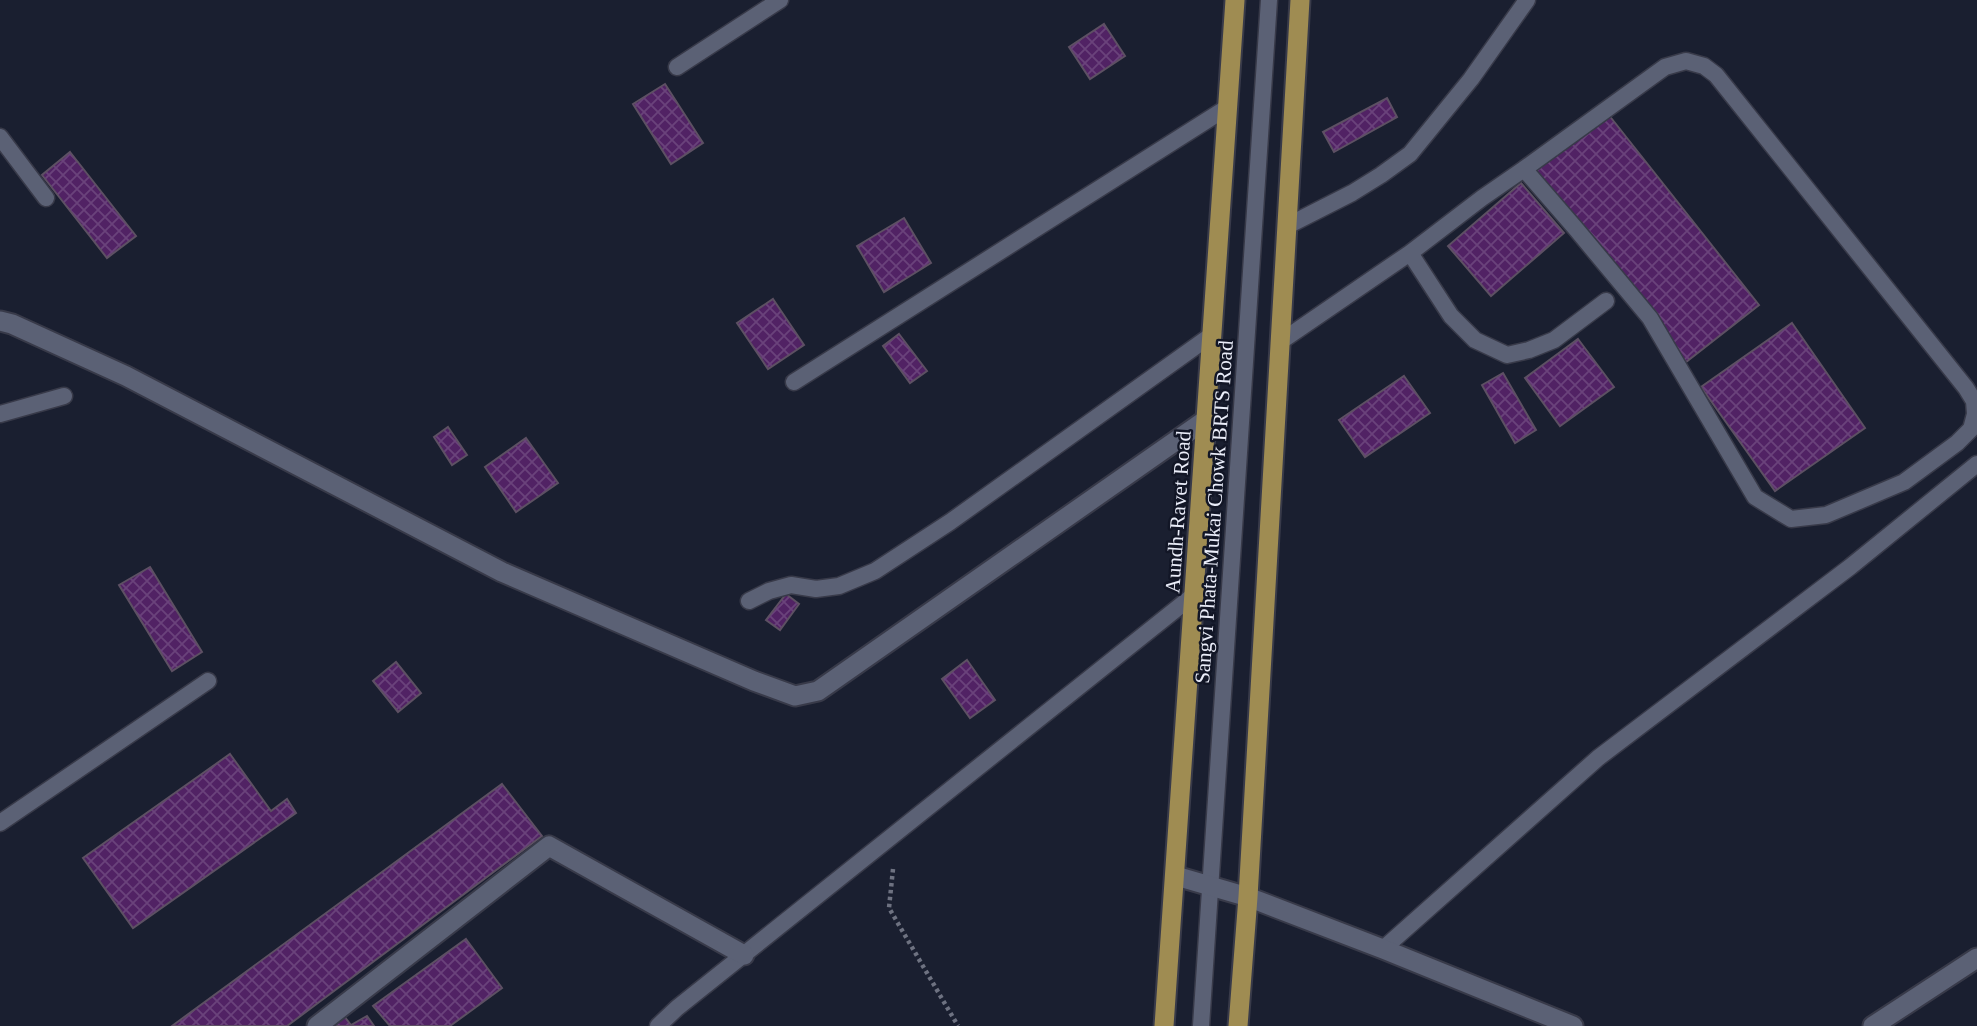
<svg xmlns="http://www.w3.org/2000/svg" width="1977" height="1026" font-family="Georgia,serif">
<defs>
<pattern id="building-cross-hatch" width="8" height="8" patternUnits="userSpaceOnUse" patternTransform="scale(1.75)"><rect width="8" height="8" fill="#512264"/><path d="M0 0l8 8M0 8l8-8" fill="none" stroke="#6a427b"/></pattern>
</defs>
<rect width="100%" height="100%" fill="#1a1f30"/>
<path fill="url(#building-cross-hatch)" stroke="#5d5063" stroke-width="2" d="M 1104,24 L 1125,56 L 1090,79 L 1069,47 Z
M 665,84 L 703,143 L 671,164 L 633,104 Z
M 1387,98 L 1397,117 L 1334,152 L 1323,132 Z
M 1608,114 L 1759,305 L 1686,362 L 1534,172 Z
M 70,152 L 136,236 L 107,258 L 42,175 Z
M 1521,183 L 1564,233 L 1491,296 L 1448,246 Z
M 904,218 L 931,263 L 884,292 L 857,246 Z
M 773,299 L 804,345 L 768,369 L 737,323 Z
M 1792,323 L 1865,428 L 1775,491 L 1701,387 Z
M 899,334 L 927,371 L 910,383 L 883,346 Z
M 1578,339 L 1614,387 L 1560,426 L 1525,378 Z
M 1503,373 L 1536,430 L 1515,443 L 1482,385 Z
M 1404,376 L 1430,413 L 1365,457 L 1339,420 Z
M 448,427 L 467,455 L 452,465 L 434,437 Z
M 526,438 L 558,483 L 516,512 L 485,467 Z
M 150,567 L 202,652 L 172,671 L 119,585 Z
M 786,594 L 799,604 L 780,630 L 766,620 Z
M 967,660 L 995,700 L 970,718 L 942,679 Z
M 396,662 L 421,693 L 398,712 L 373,681 Z
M 230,754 L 271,811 L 287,799 L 296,813 L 133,928 L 83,858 Z
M 502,784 L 542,836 L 287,1026 L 172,1026 Z
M 466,939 L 502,988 L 450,1026 L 390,1026 L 373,1006 Z
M 344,1016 L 351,1025 L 367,1016 L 374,1026 L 332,1026 Z"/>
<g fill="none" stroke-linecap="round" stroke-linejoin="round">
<g stroke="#383a49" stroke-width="19">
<path id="service" d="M 1686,61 L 1704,66 L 1716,75 L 1966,388 L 1974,401 L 1975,414 L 1971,429 L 1957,443 L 1904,482 L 1826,515 L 1791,519 L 1755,497 L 1650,318 L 1576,229 L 1524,169 L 1665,67 Z
M 677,67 L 780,0
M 0,137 L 46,198
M 1287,226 L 1352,193 L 1381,175 L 1410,154 L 1471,79 L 1527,0
M 1410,253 L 1451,316 L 1475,340 L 1507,355 L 1529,350 L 1554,340 L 1606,301
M 1280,342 L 1410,253 L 1482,198 L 1524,169
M 794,382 L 1228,107
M 0,414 L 64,396
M 749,601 L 769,591 L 791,585 L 816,589 L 839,586 L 875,571 L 950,522 L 1213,334
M 0,823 L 208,681
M 1383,949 L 1598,758 L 1850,567 L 1977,464
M 658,1026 L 677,1008 L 1195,594
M 1201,1026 L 1269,0"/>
</g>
<g stroke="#383a49" stroke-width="23">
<path id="minor" d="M 0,321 L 12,324 L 126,376 L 502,572 L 754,681 L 795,696 L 818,691 L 1207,419
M 1176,876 L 1248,897 L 1383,949 L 1573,1026
M 317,1026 L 549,846 L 744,955
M 1873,1026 L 1977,958"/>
</g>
<g stroke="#383a49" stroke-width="23">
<path id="primary" d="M 1164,1026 L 1235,0
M 1238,1026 L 1248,897 L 1300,0"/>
</g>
<path stroke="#6e7281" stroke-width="4.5" stroke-dasharray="3.5 3.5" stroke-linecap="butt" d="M 893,869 L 889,908 L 958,1026"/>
<use href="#service" stroke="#5b6175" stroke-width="16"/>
<use href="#minor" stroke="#5b6175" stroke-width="19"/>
<use href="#primary" stroke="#9f8c52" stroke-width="19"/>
</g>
<g text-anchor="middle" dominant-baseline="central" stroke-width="5" stroke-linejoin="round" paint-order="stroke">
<g font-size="21" fill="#eaedf9" stroke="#121626">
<text transform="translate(1178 512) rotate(-86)">Aundh-Ravet Road</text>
<text transform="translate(1214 512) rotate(-86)">Sangvi Phata-Mukai Chowk BRTS Road</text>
</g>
</g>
</svg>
